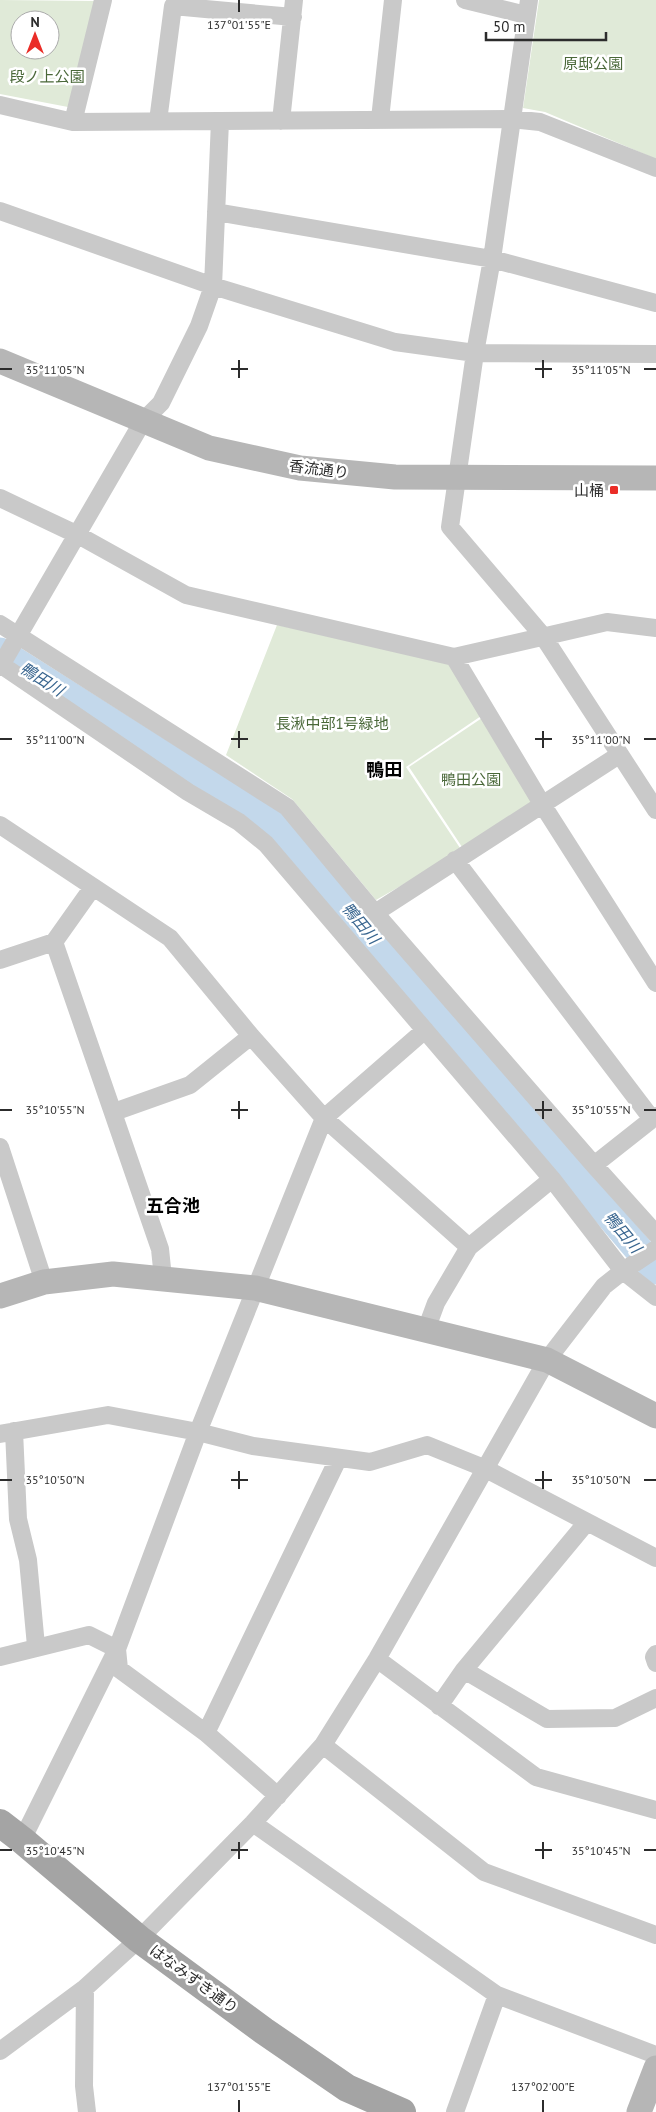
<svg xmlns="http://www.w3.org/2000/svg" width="656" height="2112" font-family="'PT Sans','Noto Sans JP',sans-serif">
<rect width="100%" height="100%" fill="#fff"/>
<path fill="#e0ead8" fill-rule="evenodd" d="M 0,0 L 96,1 L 68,107 L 0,94 ZM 20,20 L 50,20 L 50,50 L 20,50 Z
M 539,0 L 656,0 L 656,159 L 545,112 L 523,108 Z
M 277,625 L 453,661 L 484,714 L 406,767 L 462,851 L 376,900 L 292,799 L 226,755 Z
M 485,716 L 536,802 L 464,850 L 409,767 Z"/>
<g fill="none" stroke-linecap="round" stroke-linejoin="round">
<path stroke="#c3d8eb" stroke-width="29" d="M 0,652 L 272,824 L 323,879 L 656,1270"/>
<path stroke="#c9c9c9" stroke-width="18" d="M 465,0 L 526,15
M 529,0 L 492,259 L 475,353 L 450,527 L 543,636 L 656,810
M 0,105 L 73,122 L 511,119 L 540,122 L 656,168
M 380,119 L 393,0
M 158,121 L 173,6 L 293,17
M 281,121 L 294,0
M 73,122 L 103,0
M 0,211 L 213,286 L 395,342 L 475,353 L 656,354
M 216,212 L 492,259 L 656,303
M 0,498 L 78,535 L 186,595 L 454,657 L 607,622 L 656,628
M 0,624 L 287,807 L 375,913 L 594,1165 L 656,1234
M 454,657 L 542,804 L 656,983
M 0,664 L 188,792 L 239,822 L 266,844 L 552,1179 L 623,1271 L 604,1286 L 547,1360 L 377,1659 L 323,1745 L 253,1823 L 139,1939 L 85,1988 L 0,2051
M 0,667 L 143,421 L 161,403 L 199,326 L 213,286 L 220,121
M 0,825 L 170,938 L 251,1036 L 324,1118 L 469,1247
M 455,860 L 652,1119
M 375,913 L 619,755
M 54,942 L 160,1249 L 163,1278
M 0,960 L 54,942 L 93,887
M 114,1112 L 190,1085 L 251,1036
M 0,1147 L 44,1282
M 594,1165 L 656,1116
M 656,1249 L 623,1271 L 656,1297
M 426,1330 L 436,1303 L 469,1247 L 552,1179
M 14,1431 L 18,1519 L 28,1560 L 36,1646
M 0,1434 L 108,1415 L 198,1432 L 253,1446 L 370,1462 L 427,1445 L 484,1468 L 656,1558
M 117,1649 L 119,1669 L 206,1733 L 278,1796
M 656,1654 L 654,1657 L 656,1663
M 0,1657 L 89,1635 L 117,1649
M 377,1659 L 536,1777 L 656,1810
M 464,1670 L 547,1719 L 615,1718 L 656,1698
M 439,1706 L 464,1670 L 587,1522
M 206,1733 L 338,1459
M 323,1745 L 484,1872 L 656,1935
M 253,1823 L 497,1995 L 656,2055
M 22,1840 L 117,1649 L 198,1432 L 324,1118 L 425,1030
M 85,1988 L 84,2086 L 87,2112
M 455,2112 L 497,1995"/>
<path stroke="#b6b6b6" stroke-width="25" d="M 0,361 L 209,448 L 300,468 L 395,477 L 656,478
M 0,1296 L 44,1282 L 113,1274 L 255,1288 L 547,1360 L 656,1416
M 639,2112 L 656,2068"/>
<path stroke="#a4a4a4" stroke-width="28" d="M 0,1823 L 22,1840 L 139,1939 L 264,2031 L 347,2088 L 402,2112"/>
</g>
<path fill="none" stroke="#2c2c2c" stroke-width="2" d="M 239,0 L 239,12M 239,360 L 239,378M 543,360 L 543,378M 0,369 L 12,369M 231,369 L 248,369M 535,369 L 552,369M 644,369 L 656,369M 239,731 L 239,748M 543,731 L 543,748M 0,739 L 12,739M 231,739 L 248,739M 535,739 L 552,739M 644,739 L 656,739M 239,1101 L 239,1119M 543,1101 L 543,1119M 0,1110 L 12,1110M 231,1110 L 248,1110M 535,1110 L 552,1110M 644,1110 L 656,1110M 239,1471 L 239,1489M 543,1471 L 543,1489M 0,1480 L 12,1480M 231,1480 L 248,1480M 535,1480 L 552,1480M 644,1480 L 656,1480M 239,1842 L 239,1859M 543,1842 L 543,1859M 0,1850 L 12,1850M 231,1850 L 248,1850M 535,1850 L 552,1850M 644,1850 L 656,1850M 239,2100 L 239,2112M 543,2100 L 543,2112"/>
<rect fill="#ea2d27" stroke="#fff" stroke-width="2" x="609" y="485" width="10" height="10" rx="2.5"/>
<g text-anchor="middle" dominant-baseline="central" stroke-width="5" stroke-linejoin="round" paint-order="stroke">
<g font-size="15" fill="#4a6839" stroke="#fff">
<text x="593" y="63">原邸公園</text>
<text x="47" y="76">段ノ上公園</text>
<text x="332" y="723">長湫中部1号緑地</text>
<text x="471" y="779">鴨田公園</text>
</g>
<g font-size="15" fill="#2c2c2c" stroke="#fff">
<text transform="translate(319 469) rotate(7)">香流通り</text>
<text transform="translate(194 1979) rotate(36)">はなみずき通り</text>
</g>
<g font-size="15" fill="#2c2c2c" stroke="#fff" text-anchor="end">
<text x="604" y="490">山桶</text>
</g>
<g font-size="16" font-style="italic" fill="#38658f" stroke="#fff">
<text transform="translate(42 679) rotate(32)">鴨田川</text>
<text transform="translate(361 923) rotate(50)">鴨田川</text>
<text transform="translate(623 1232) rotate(50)">鴨田川</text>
</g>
<g font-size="18" font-weight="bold" fill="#000" stroke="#fff">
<text x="384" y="769">鴨田</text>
<text x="173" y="1205">五合池</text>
</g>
</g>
<g font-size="12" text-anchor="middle" fill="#2c2c2c" stroke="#fff" stroke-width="5" stroke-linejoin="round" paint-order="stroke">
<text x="239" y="29">137°01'55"E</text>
<text x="55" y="374">35°11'05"N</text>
<text x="601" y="374">35°11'05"N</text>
<text x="55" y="744">35°11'00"N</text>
<text x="601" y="744">35°11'00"N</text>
<text x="55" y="1114">35°10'55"N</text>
<text x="601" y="1114">35°10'55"N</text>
<text x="55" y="1484">35°10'50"N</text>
<text x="601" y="1484">35°10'50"N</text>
<text x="55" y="1855">35°10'45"N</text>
<text x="601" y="1855">35°10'45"N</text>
<text x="239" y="2091">137°01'55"E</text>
<text x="543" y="2091">137°02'00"E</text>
</g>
<g transform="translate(35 35)"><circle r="24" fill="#ffffff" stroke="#ababab"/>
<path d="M0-4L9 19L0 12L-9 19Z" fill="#ea2d27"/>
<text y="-8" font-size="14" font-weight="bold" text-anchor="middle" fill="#2c2c2c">N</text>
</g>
<path d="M486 32v8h120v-8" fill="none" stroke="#2c2c2c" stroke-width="2.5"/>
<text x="493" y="32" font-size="15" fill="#2c2c2c" stroke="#ffffff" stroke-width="4" paint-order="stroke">50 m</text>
</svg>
